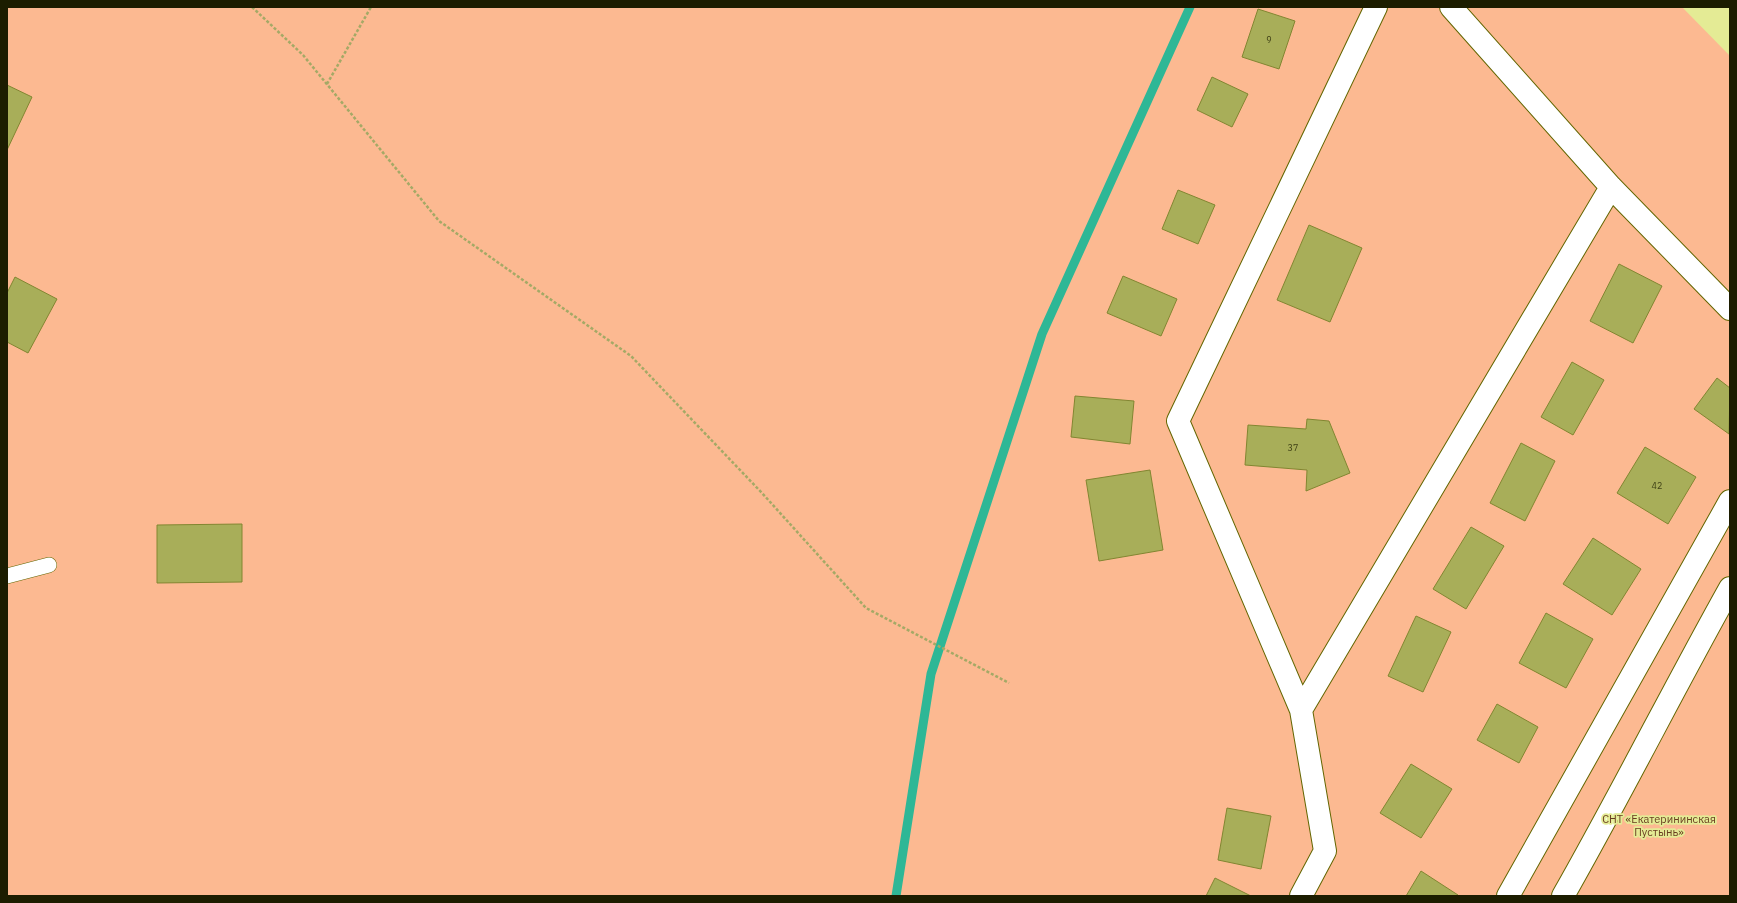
<svg xmlns="http://www.w3.org/2000/svg" width="1737" height="903" font-family="'IBM Plex Sans',sans-serif">
<rect width="100%" height="100%" fill="#e4eb95"/>
<path fill="#fcb991" d="M 7,7 L 1682,7 L 1730,56 L 1730,896 L 7,896 Z"/>
<g fill="none" stroke-linecap="round" stroke-linejoin="round">
<path stroke="#2eb796" stroke-width="9" d="M 896,896 L 931,674 L 1042,334 L 1190,7"/>
</g>
<path fill="#a8ae59" stroke="#828631" d="M 1258,9 L 1295,21 L 1279,69 L 1242,57 Z
M 1212,77 L 1248,94 L 1232,127 L 1197,110 Z
M 7,85 L 32,97 L 7,150 Z
M 1178,190 L 1215,205 L 1198,244 L 1162,229 Z
M 1309,225 L 1362,248 L 1330,322 L 1277,300 Z
M 1619,264 L 1662,286 L 1633,343 L 1590,321 Z
M 1123,276 L 1177,299 L 1161,336 L 1107,313 Z
M 15,277 L 57,299 L 28,353 L 7,342 L 7,293 Z
M 1572,362 L 1604,380 L 1573,435 L 1541,417 Z
M 1717,378 L 1730,388 L 1729,434 L 1694,409 Z
M 1075,396 L 1134,401 L 1130,444 L 1071,437 Z
M 1307,419 L 1329,421 L 1350,473 L 1306,491 L 1307,470 L 1245,465 L 1248,425 L 1306,429 Z
M 1521,443 L 1555,461 L 1525,521 L 1490,503 Z
M 1645,447 L 1696,477 L 1668,524 L 1617,493 Z
M 1150,470 L 1163,550 L 1099,561 L 1086,480 Z
M 242,524 L 242,582 L 157,583 L 157,525 Z
M 1471,527 L 1504,546 L 1466,609 L 1433,589 Z
M 1593,538 L 1641,569 L 1612,615 L 1563,584 Z
M 1546,613 L 1593,639 L 1566,688 L 1519,663 Z
M 1416,616 L 1451,632 L 1423,692 L 1388,676 Z
M 1497,704 L 1538,727 L 1519,763 L 1477,740 Z
M 1411,764 L 1452,789 L 1421,838 L 1380,813 Z
M 1227,808 L 1271,816 L 1261,869 L 1218,860 Z
M 1421,871 L 1458,895 L 1457,896 L 1406,896 Z
M 1215,878 L 1251,896 L 1206,896 Z"/>
<g fill="none" stroke-linecap="round" stroke-linejoin="round">
<g stroke="#636601" stroke-width="16">
<path id="lane" d="M 7,576 L 49,565"/>
</g>
<g stroke="#636601" stroke-width="24">
<path id="street" d="M 1451,7 L 1611,187 L 1730,309
M 1301,710 L 1611,187
M 1301,896 L 1325,851 L 1301,710 L 1178,421 L 1376,7
M 1508,896 L 1730,501
M 1563,896 C 1621,794 1673,690 1730,588"/>
</g>
<path stroke="#a4a966" stroke-width="2.5" stroke-dasharray="3 2" stroke-linecap="butt" d="M 252,7 L 303,55 L 439,221 L 631,356 L 762,493 L 866,608 L 1009,683
M 327,84 L 371,7"/>
<use href="#lane" stroke="#fff" stroke-width="15"/>
<use href="#street" stroke="#fff" stroke-width="22"/>
</g>
<g text-anchor="middle" dominant-baseline="central" stroke-width="3.5" stroke-linejoin="round" paint-order="stroke">
<g font-size="9" fill="#3f4116">
<text x="1269" y="39">9</text>
<text x="1293" y="447">37</text>
<text x="1657" y="485">42</text>
</g>
<g font-size="11" fill="#693d21" stroke="#e4eb95">
<text x="1659" y="819">СНТ «Екатерининская<tspan x="1659" dy="13">Пустынь»</tspan></text>
</g>
</g>
<rect width="1737" height="903" fill="none" stroke="#1c1d00" stroke-width="16"/>
</svg>
